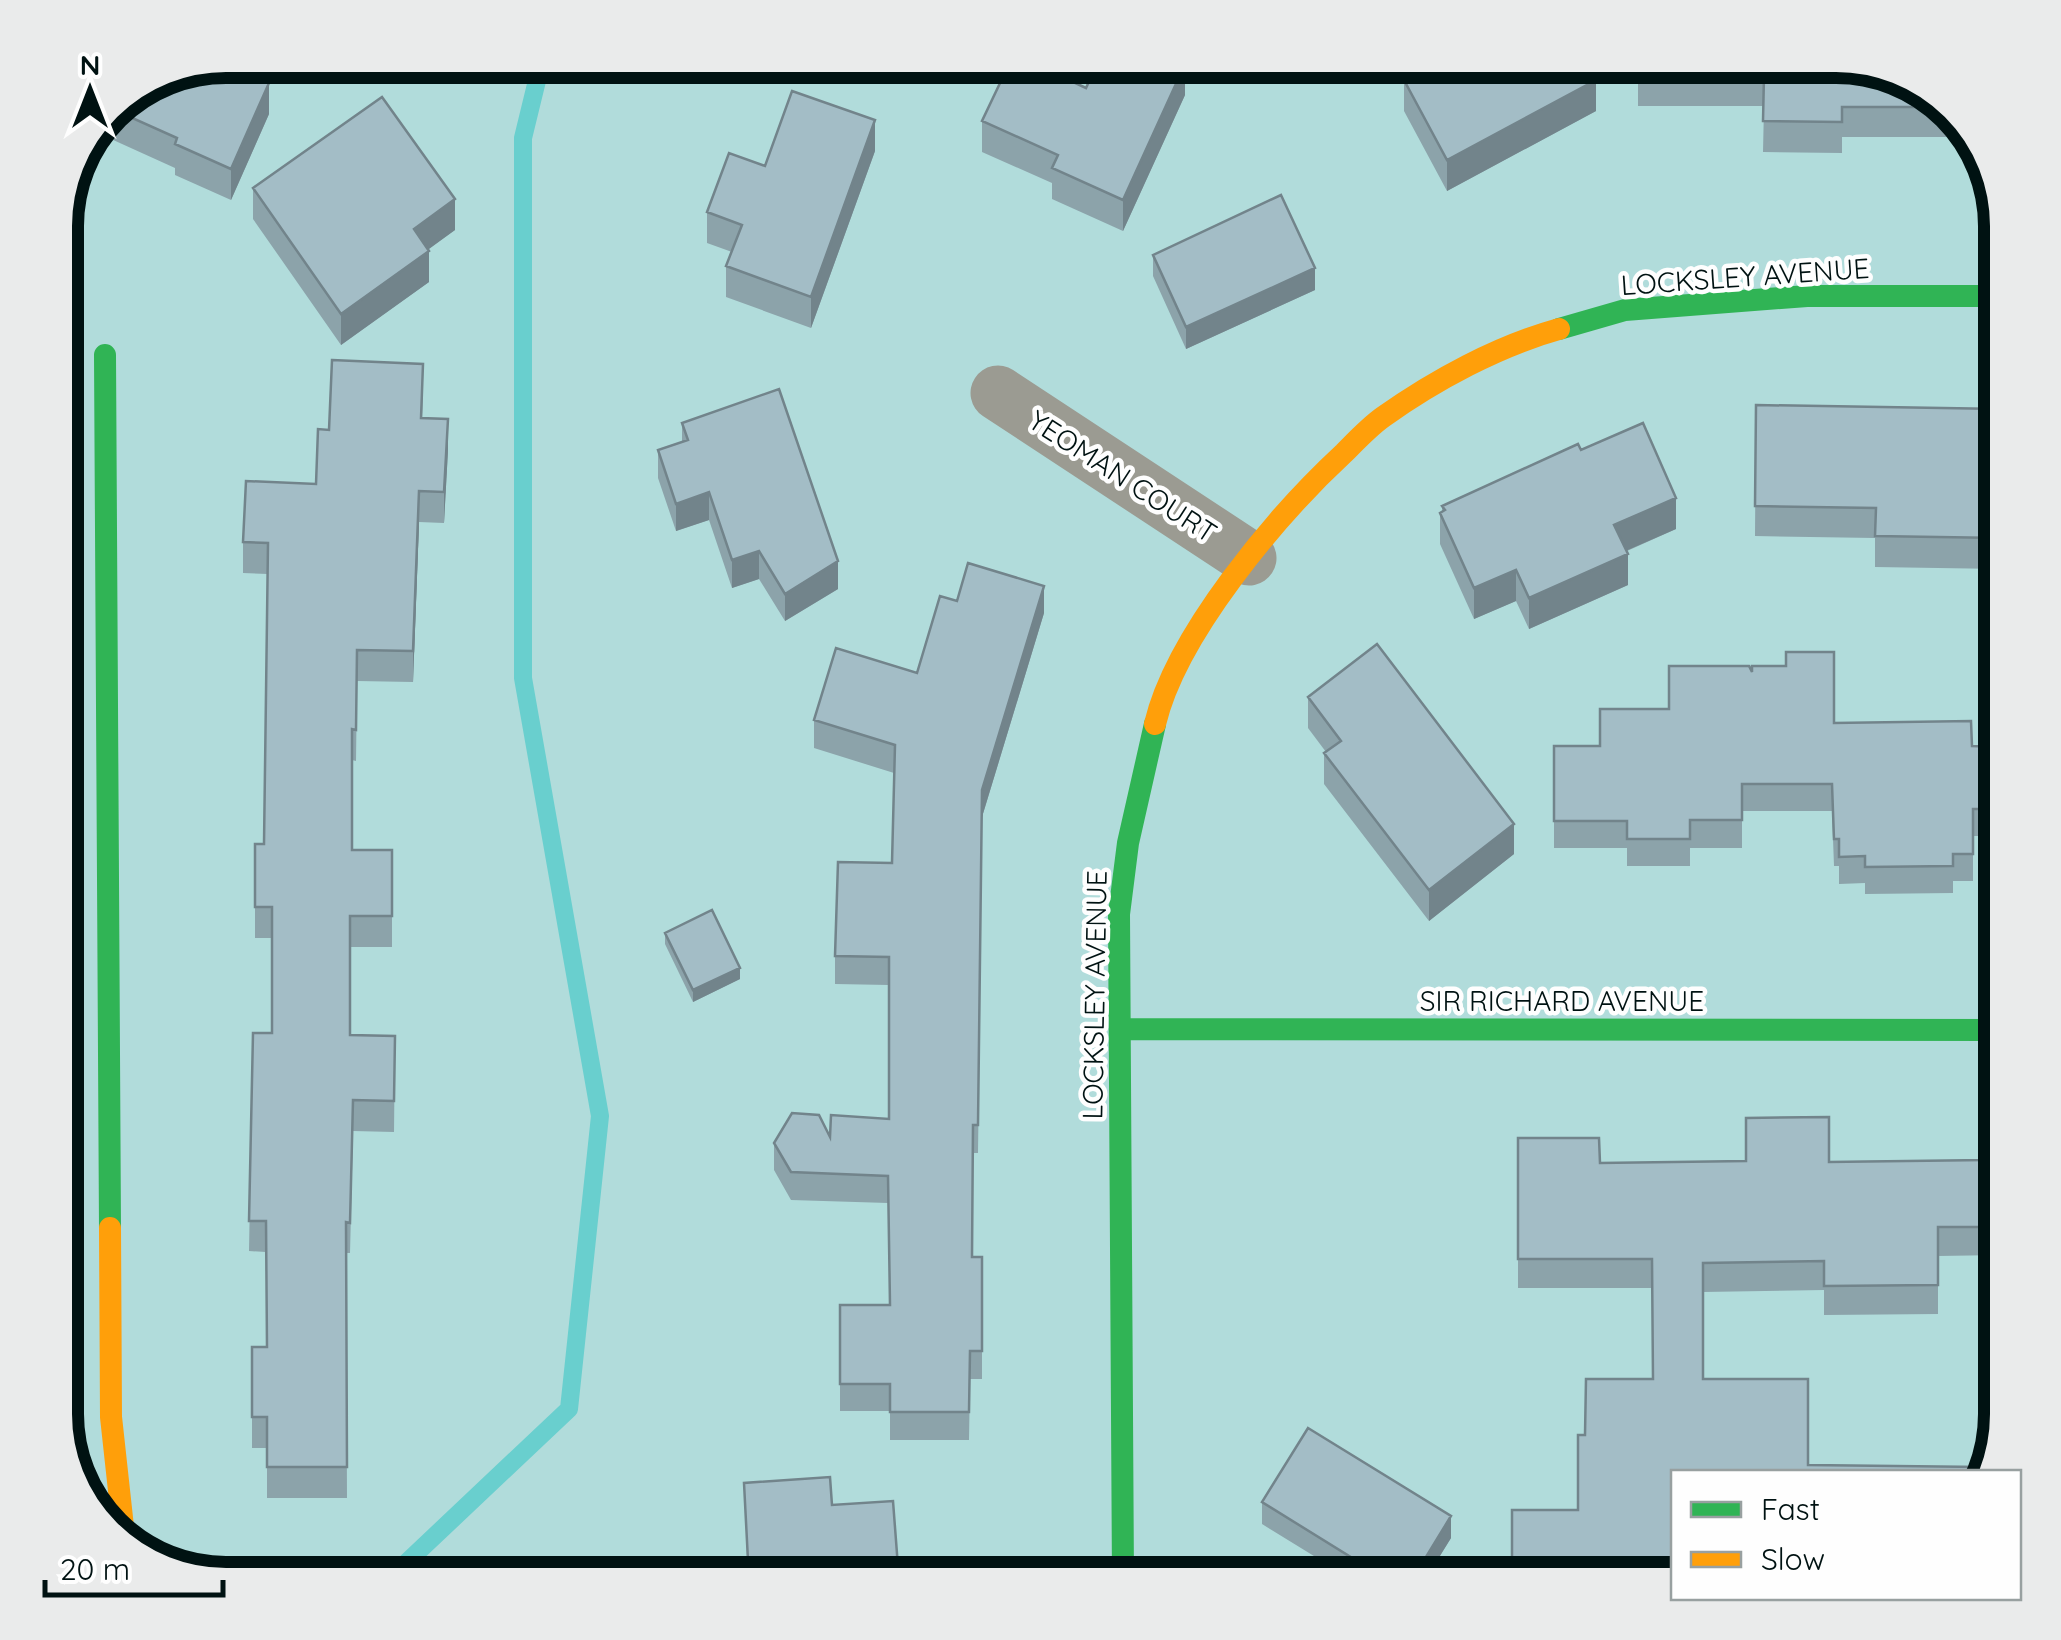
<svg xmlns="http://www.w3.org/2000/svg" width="2061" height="1640" font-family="Quicksand,sans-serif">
<rect width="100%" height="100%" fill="#b1dcdb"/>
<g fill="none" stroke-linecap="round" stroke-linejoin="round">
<path stroke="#69cfce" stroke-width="18" d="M 388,1580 L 569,1409 L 600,1116 L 523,678 L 523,138 L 542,60"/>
<path stroke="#9b9b92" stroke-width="55" d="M 998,393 L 1249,558"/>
<path stroke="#30b455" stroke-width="22" d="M 1559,329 L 1625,310 L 1807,296 L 2001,296
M 105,355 L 110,1228
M 1122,1029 L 2001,1030
M 1123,1580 L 1119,914 L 1128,843 L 1155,724"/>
<path stroke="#ff9f0a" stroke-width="22" d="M 1155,724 C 1176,635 1276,516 1344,453 C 1356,441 1369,427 1383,417 C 1435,380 1498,346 1559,329
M 110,1228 L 111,1417 L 123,1527 L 128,1543"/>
</g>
<path fill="#8ca3aa" d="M 1638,60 L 1836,60 L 1944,101 L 1972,137 L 1842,137 L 1842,153 L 1763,152 L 1764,106 L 1638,106 Z
M 1404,80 L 1596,111 L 1447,191 L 1404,111 Z
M 1086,88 L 1185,95 L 1123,231 L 1052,199 L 1052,183 L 982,152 L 982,121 Z
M 116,102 L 269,114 L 231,200 L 175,175 L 175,168 L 100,134 Z
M 875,151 L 811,328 L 726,297 L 726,266 L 732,252 L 707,243 L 707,212 L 765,166 Z
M 253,188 L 455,230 L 428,249 L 429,282 L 341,345 L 253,219 Z
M 1153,255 L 1315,290 L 1186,349 L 1153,276 Z
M 423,395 L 422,418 L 448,450 L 444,523 L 419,522 L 413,682 L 357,681 L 356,761 L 352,760 L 352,850 L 392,850 L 392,947 L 350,947 L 350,1035 L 395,1036 L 394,1132 L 353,1131 L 350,1253 L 346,1253 L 347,1498 L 267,1498 L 267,1448 L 252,1448 L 252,1347 L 267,1347 L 266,1252 L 249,1251 L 253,1033 L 272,1033 L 272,938 L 255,938 L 255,844 L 264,844 L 268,574 L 243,573 L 243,542 L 316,484 L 329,430 Z
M 1756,405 L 2001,409 L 2001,569 L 1875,567 L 1875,538 L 1755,536 Z
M 682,423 L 838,589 L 785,621 L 759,579 L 732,588 L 709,520 L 676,531 L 658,478 L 658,450 L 682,442 Z
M 1581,450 L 1676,529 L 1627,551 L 1628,585 L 1529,629 L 1516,601 L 1474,619 L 1440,544 L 1440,513 L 1442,512 L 1442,506 Z
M 957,601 L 1044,613 L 982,817 L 978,1153 L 973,1153 L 972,1257 L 982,1257 L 982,1379 L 970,1379 L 969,1440 L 890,1440 L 890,1411 L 840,1411 L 840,1305 L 890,1305 L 888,1203 L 791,1200 L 774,1170 L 774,1143 L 830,1137 L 889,1119 L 889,985 L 835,984 L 835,956 L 892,863 L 894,773 L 814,748 L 814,720 L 917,673 Z
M 1752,672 L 1834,723 L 1972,746 L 2001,747 L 2001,836 L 1973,836 L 1973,881 L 1953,881 L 1953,893 L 1865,894 L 1865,883 L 1839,884 L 1839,866 L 1834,866 L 1832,811 L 1742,811 L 1742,848 L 1690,848 L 1690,866 L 1627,866 L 1627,848 L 1554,848 L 1554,746 L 1600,746 L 1669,709 Z
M 1308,697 L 1514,854 L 1429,921 L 1324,784 L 1324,753 L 1326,752 L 1308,728 Z
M 665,933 L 740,979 L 693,1002 L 665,944 Z
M 1518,1138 L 1600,1163 L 1985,1160 L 2001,1149 L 2001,1255 L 1938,1256 L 1938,1314 L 1824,1315 L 1824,1290 L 1703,1292 L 1578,1510 L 1585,1435 L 1653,1379 L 1652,1288 L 1518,1288 Z
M 744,1483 L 832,1505 L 899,1580 L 748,1580 Z
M 1262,1502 L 1451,1538 L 1425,1580 L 1353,1580 L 1262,1524 Z"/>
<path fill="#72848b" d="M 1185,64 L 1185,95 L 1123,231 L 1123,200 Z
M 1596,80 L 1596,111 L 1447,191 L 1447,160 Z
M 269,83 L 269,114 L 231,200 L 231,169 Z
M 875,120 L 875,151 L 811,328 L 811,297 Z
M 455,199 L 455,230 L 414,260 L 414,229 Z
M 429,251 L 429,282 L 341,345 L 341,314 Z
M 1315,268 L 1315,290 L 1186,349 L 1186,327 Z
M 448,419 L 448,450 L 444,523 L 444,492 Z
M 419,491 L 419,522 L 413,682 L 413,651 Z
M 709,492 L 709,520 L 676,531 L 676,504 Z
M 1676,498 L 1676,529 L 1614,556 L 1614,525 Z
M 759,551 L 759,579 L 732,588 L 732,560 Z
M 1628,554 L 1628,585 L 1529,629 L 1529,598 Z
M 838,561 L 838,589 L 785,621 L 785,594 Z
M 1516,570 L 1516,601 L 1474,619 L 1474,588 Z
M 1044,586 L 1044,613 L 982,817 L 978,1153 L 982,790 Z
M 1514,824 L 1514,854 L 1429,921 L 1429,890 Z
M 740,968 L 740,979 L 693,1002 L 693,990 Z
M 1451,1516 L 1451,1538 L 1425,1580 L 1412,1580 Z"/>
<path fill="#a3bdc6" stroke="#72848b" stroke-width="2.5" d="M 1011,60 L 1026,60 L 1086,88 L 1099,60 L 1176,60 L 1185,64 L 1123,200 L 1052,168 L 1058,155 L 982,121 Z
M 1441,60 L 1586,60 L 1596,80 L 1447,160 L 1404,80 Z
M 1638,60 L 1836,60 L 1944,101 L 1948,107 L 1842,107 L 1842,122 L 1763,121 L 1764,75 L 1638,75 Z
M 221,62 L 269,83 L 231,169 L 175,144 L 177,138 L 112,109 L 116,102 Z
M 792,91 L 875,120 L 811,297 L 726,266 L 742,225 L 707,212 L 729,153 L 765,166 Z
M 382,97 L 455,199 L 414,229 L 429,251 L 341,314 L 253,188 Z
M 1281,195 L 1315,268 L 1186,327 L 1153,255 Z
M 332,360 L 423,364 L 421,418 L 448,419 L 444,492 L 419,491 L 413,651 L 357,650 L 356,730 L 352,729 L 352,850 L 392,850 L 392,916 L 350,916 L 350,1035 L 395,1036 L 394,1101 L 353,1100 L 350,1223 L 346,1222 L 347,1467 L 267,1467 L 267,1417 L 252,1417 L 252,1347 L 267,1347 L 266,1221 L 249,1221 L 253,1033 L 272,1033 L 272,907 L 255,907 L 255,844 L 264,844 L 268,543 L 243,542 L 246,481 L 316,484 L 318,429 L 329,430 Z
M 779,389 L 838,561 L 785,594 L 759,551 L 732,560 L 709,492 L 676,504 L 658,450 L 688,440 L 682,423 Z
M 1756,405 L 2001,409 L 2001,538 L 1875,536 L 1876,508 L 1755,506 Z
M 1643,423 L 1676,498 L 1614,525 L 1628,554 L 1529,598 L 1516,570 L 1474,588 L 1440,513 L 1445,510 L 1442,506 L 1578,444 L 1581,450 Z
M 968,563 L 1044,586 L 982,790 L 978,1125 L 973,1125 L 972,1257 L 982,1257 L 982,1351 L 970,1351 L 969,1412 L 890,1412 L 890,1384 L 840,1384 L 840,1305 L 890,1305 L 888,1176 L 791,1172 L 774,1143 L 792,1113 L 819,1115 L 830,1137 L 831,1115 L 889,1119 L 889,957 L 835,956 L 838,862 L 892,863 L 895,745 L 814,720 L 836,648 L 917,673 L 940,596 L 957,601 Z
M 1377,644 L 1514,824 L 1429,890 L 1324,753 L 1341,741 L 1308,697 Z
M 1786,652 L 1834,652 L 1834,723 L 1971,721 L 1972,746 L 2001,747 L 2001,809 L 1973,809 L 1973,854 L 1953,854 L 1953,866 L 1865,867 L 1865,856 L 1839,857 L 1839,839 L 1834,839 L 1832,784 L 1742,784 L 1742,820 L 1690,820 L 1690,839 L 1627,839 L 1627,821 L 1554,821 L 1554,746 L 1600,746 L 1600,709 L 1669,709 L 1669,666 L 1749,666 L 1752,672 L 1752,666 L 1786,666 Z
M 712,910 L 740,968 L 693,990 L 665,933 Z
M 1829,1117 L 1829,1162 L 1985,1160 L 1985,1149 L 2001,1149 L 2001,1227 L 1938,1227 L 1938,1285 L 1824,1286 L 1824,1261 L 1703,1263 L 1703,1379 L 1808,1379 L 1808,1465 L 1981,1467 L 1979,1472 L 1674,1472 L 1674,1580 L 1512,1580 L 1512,1510 L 1578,1510 L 1578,1435 L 1585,1435 L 1586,1379 L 1653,1379 L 1652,1259 L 1518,1259 L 1518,1138 L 1599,1138 L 1600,1163 L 1746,1161 L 1746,1118 Z
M 1308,1428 L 1451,1516 L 1412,1580 L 1382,1580 L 1355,1564 L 1357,1561 L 1262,1502 Z
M 830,1477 L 832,1505 L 893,1501 L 899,1580 L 749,1580 L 744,1483 Z"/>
<g text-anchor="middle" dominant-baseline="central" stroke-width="9" stroke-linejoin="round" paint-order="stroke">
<g font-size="28" fill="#001212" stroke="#fefefe">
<text transform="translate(1745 276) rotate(-4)">LOCKSLEY AVENUE</text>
<text transform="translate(1123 476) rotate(33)">YEOMAN COURT</text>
<text transform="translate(1094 995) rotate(-89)">LOCKSLEY AVENUE</text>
<text x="1562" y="1000">SIR RICHARD AVENUE</text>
</g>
</g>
<path d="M0 0H2061V1640H0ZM226 78H1836A148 148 0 0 1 1984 226V1414A148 148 0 0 1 1836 1562H226A148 148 0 0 1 78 1414V226A148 148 0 0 1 226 78Z" fill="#eaebeb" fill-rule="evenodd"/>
<path fill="none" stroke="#001212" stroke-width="12" d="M226 78H1836A148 148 0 0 1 1984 226V1414A148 148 0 0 1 1836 1562H226A148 148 0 0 1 78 1414V226A148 148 0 0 1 226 78Z"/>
<rect x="1671" y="1470" width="350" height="130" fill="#fefefe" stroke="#98a0a0" stroke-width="2.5"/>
<rect x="1691" y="1502" width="50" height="15" fill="#30b455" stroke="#98a0a0" stroke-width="2.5"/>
<text x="1761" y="1520" font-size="30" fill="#001212">Fast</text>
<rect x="1691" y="1552" width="50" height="15" fill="#ff9f0a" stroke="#98a0a0" stroke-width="2.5"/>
<text x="1761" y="1570" font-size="30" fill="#001212">Slow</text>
<g transform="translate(90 90)" stroke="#fefefe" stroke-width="8" paint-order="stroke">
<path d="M0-8L18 38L0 25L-18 38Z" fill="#001212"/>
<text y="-15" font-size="28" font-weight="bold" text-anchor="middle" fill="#001212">N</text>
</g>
<path d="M45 1580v15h178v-15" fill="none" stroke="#001212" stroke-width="5"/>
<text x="60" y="1580" font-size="30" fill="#001212" stroke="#fefefe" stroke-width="8" paint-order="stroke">20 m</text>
</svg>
